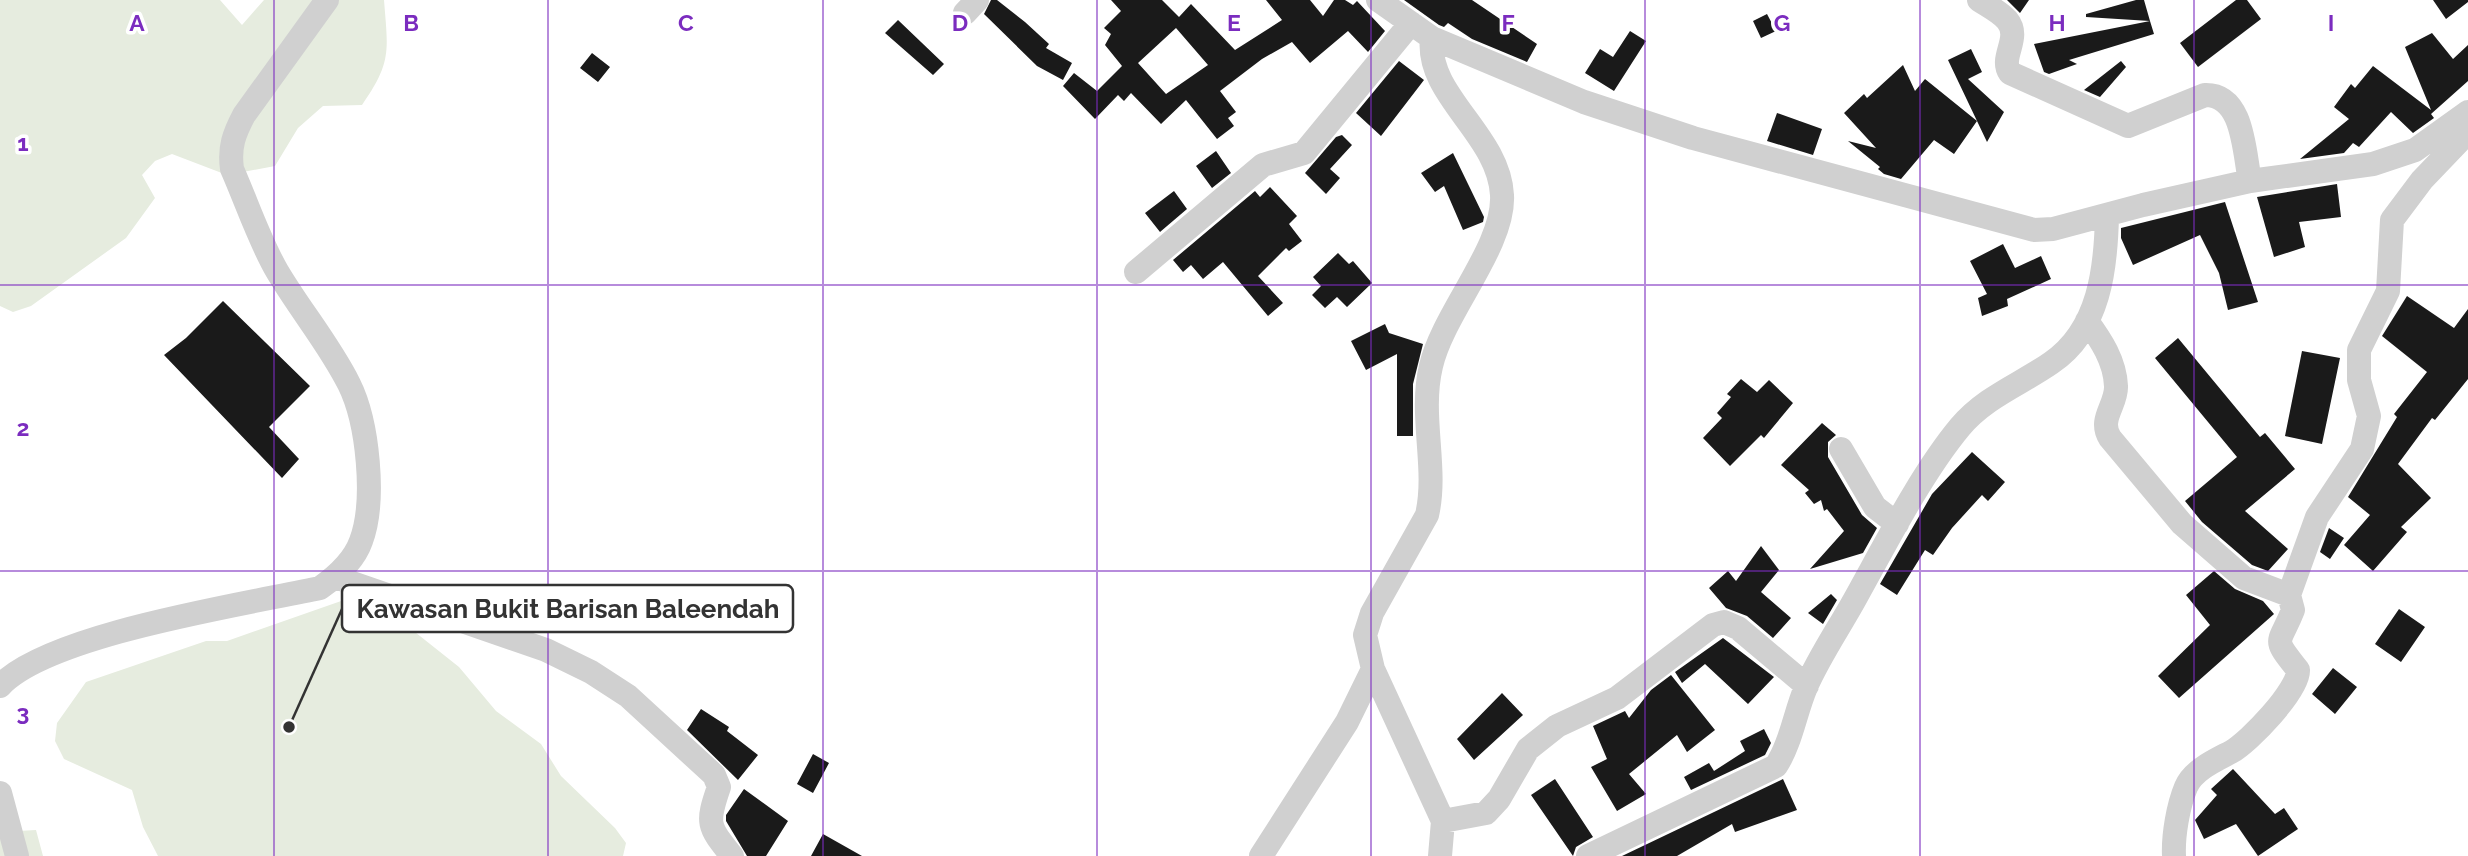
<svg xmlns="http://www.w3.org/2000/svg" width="2468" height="856" font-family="Raleway,sans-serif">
<rect width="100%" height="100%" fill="#fff"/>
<path fill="#e6ecdf" d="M 0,0 L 220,0 L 242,25 L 264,0 L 384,0 C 388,51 392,62 362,105 L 323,106 L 298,128 L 275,166 L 227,175 L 172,154 L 155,161 L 142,175 L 155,198 L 126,238 L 31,306 L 13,312 L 0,306 Z
M 344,600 L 396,617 L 459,667 L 496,711 L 541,744 L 561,776 L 615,828 L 626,843 L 623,856 L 158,856 L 143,827 L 132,790 L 64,759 L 55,741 L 57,723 L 86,682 L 206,641 L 227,641 Z
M 36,830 L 43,856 L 0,856 L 0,832 Z"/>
<path fill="#1a1a1a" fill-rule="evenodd" d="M 991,0 L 997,0 L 1025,22 L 1049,44 L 1046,48 L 1072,63 L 1063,80 L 1037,66 L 984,14 Z
M 1111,0 L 1162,0 L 1179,17 L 1191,4 L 1235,50 L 1282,20 L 1266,0 L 1310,0 L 1323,16 L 1334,0 L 1345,0 L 1353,5 L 1357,1 L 1385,31 L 1368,52 L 1348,31 L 1310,63 L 1292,42 L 1262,59 L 1220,91 L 1236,112 L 1228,118 L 1234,126 L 1217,139 L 1186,100 L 1161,124 L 1131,93 L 1124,101 L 1118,95 L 1095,119 L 1063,86 L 1074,73 L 1097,91 L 1122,66 L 1105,45 L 1111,34 L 1104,28 L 1121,11 ZM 1176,28 L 1208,65 L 1166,94 L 1138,63 Z
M 1404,0 L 1472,0 L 1537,44 L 1527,62 L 1472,39 L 1448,23 L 1444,27 L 1439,25 Z
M 2007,0 L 2029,0 L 2020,13 Z
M 2136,0 L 2144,0 L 2150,21 L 2086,17 L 2086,14 Z
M 2236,0 L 2247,0 L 2261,19 L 2198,67 L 2180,43 Z
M 2433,0 L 2468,0 L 2468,2 L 2446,19 Z
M 1767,14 L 1776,31 L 1761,38 L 1753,21 Z
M 898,20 L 944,64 L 933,75 L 885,33 Z
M 2150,21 L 2154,34 L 2069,60 L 2077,64 L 2049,74 L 2044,72 L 2034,44 Z
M 1630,31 L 1646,41 L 1614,91 L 1585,73 L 1600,49 L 1613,57 Z
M 2432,33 L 2453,59 L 2468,45 L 2468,81 L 2431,114 L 2434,118 L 2413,133 L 2391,112 L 2359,147 L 2353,143 L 2344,153 L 2300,159 L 2349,119 L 2334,107 L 2351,84 L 2355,88 L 2373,66 L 2431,110 L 2405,47 Z
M 1971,49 L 1982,72 L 1968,79 L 2004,112 L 1987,142 L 1948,60 Z
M 592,53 L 610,67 L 598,82 L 580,68 Z
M 1399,61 L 1424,80 L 1381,136 L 1356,113 Z
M 2121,61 L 2126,67 L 2100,97 L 2084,90 Z
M 1903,65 L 1915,91 L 1925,79 L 1977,121 L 1954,154 L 1934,140 L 1901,179 L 1884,174 L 1878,169 L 1880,167 L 1848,141 L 1876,148 L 1844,113 L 1864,94 L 1867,98 Z
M 1777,113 L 1822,129 L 1813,155 L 1767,141 Z
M 1342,135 L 1352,145 L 1330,169 L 1340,178 L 1326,194 L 1305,173 L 1336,137 Z
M 1216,151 L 1231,173 L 1212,188 L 1196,166 Z
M 1453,153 L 1484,217 L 1483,222 L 1463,230 L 1444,186 L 1435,192 L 1421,173 Z
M 2337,184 L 2341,217 L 2299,222 L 2305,247 L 2274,257 L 2257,197 Z
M 1270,187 L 1297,216 L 1289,224 L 1302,241 L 1289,251 L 1286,248 L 1258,276 L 1283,303 L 1268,316 L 1223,262 L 1203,279 L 1191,265 L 1183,272 L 1173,260 L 1255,191 L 1260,197 Z
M 1174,191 L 1187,209 L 1160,232 L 1145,213 Z
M 2225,202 L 2258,302 L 2228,310 L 2219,273 L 2200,235 L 2133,265 L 2121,238 L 2121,228 Z
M 2003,244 L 2015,268 L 2041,256 L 2051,279 L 2007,299 L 2008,306 L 1982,316 L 1978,298 L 1987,294 L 1970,261 Z
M 1338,253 L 1349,264 L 1353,261 L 1372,283 L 1347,307 L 1337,297 L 1325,308 L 1312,295 L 1321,286 L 1313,277 Z
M 2407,296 L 2454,328 L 2468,309 L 2468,379 L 2435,420 L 2432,418 L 2398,464 L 2431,498 L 2401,527 L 2407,532 L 2373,571 L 2344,545 L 2370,515 L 2348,497 L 2397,417 L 2394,414 L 2427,372 L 2382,336 Z
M 223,301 L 310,386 L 269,427 L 299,459 L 282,478 L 164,355 L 186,338 Z
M 1385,324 L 1389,333 L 1423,344 L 1413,384 L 1413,436 L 1397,436 L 1397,354 L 1366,370 L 1351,341 Z
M 2178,338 L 2260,437 L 2265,433 L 2295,469 L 2245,511 L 2288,549 L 2268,571 L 2252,565 L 2202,522 L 2185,501 L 2237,457 L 2155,358 Z
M 2302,351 L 2340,358 L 2322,444 L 2285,436 Z
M 1741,379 L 1757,392 L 1769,380 L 1793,403 L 1764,438 L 1761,435 L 1730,466 L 1703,438 L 1722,418 L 1717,413 L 1731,397 L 1727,394 Z
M 1822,423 L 1836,435 L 1828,442 L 1828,457 L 1862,515 L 1877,528 L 1863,553 L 1810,569 L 1844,531 L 1827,509 L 1824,511 L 1821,500 L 1814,504 L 1805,493 L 1809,490 L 1781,465 Z
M 1972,452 L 2005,482 L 1988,501 L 1982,495 L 1952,528 L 1933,555 L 1925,550 L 1897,595 L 1880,584 L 1932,494 Z
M 2329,528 L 2344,538 L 2330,559 L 2320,552 Z
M 1761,546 L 1779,570 L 1761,592 L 1791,618 L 1773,638 L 1747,616 L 1726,608 L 1709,588 L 1728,571 L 1736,581 Z
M 2214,571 L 2235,589 L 2263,601 L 2274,614 L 2179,698 L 2158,676 L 2210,625 L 2186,595 Z
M 1831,594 L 1837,600 L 1823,624 L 1808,613 Z
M 2399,609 L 2425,627 L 2401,662 L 2375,644 Z
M 1723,638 L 1774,677 L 1748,704 L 1705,664 L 1682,683 L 1675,672 Z
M 2333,668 L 2357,687 L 2335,714 L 2312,694 Z
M 1671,675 L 1715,730 L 1687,752 L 1677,735 L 1629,774 L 1646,794 L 1617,811 L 1591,767 L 1607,759 L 1593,726 L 1625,711 L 1629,718 L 1651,690 Z
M 1502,693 L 1523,715 L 1474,760 L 1457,739 Z
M 701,709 L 729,727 L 727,731 L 758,755 L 738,780 L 687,730 Z
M 1764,729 L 1771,743 L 1765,755 L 1691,790 L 1684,777 L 1709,763 L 1714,771 L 1745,751 L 1740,741 Z
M 813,754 L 829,763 L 813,793 L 797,784 Z
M 2233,769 L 2275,814 L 2284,808 L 2298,829 L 2258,856 L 2236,824 L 2204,839 L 2195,820 L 2217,795 L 2211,789 Z
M 1555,779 L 1593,837 L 1576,847 L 1573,856 L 1531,795 Z
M 1783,779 L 1797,810 L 1735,832 L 1732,824 L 1677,856 L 1622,856 Z
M 744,789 L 788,821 L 766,856 L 747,856 L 726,821 L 726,815 Z
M 823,834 L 862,856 L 811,856 Z"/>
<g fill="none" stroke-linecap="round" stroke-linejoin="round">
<path stroke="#d0d0d0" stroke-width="24" d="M 1378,0 L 1432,38 L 1584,102 L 1693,138 L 2034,230 L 2053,229 L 2143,205 L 2250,181 L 2373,164 L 2415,150 L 2468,112
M 1979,0 C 1988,6 2000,12 2007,20 C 2022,38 1999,57 2010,73 L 2128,126 L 2205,95 C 2244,94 2244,153 2250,181
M 965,13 L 977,0
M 1432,38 C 1425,95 1499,134 1502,195 C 1505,246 1443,313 1431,366 C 1419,416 1438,468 1427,515 L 1372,613 L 1365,635 L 1373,669 L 1443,821 L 1440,856
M 1136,272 L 1263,165 L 1304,153 L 1411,23
M 2087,321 C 2101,340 2115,361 2116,386 C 2117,405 2098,419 2110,438 L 2182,524 L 2244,578 L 2289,595
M 1841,449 L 1875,507 L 1897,524
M 335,577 L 546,650 L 591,672 L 628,696 L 714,775 L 719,787 C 706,824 708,826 732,856
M 0,686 C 48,634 246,604 320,588 C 337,576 354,561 361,541 C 376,501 368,422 349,384 C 329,344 300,310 277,271 C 259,240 247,203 232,169 C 229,147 234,134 244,115 L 327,0
M 0,793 L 17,856
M 1443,821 L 1486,813 L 1499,799 L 1528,749 L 1557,726 L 1617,698 L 1713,625 L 1724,622 L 1738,628 L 1807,686
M 1261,856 L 1347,722 L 1373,669
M 1588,856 L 1776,766 C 1791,743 1795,713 1806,687 C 1819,657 1839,628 1855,599 C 1885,545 1921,474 1960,427 C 1985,397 2021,384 2051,363 C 2100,330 2106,267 2107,215
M 2174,856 C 2173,836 2178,806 2186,787 C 2193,770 2216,760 2231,752 C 2249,742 2299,690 2298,670 C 2271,636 2279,646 2293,610 L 2289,595 L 2317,517 L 2362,449 L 2369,416 L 2359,380 L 2359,350 L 2388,291 L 2392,220 L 2422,180 L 2468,132"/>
</g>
<path fill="none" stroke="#7b2cbf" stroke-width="2" stroke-opacity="0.55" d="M 274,0 L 274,856M 548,0 L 548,856M 823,0 L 823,856M 1097,0 L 1097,856M 1371,0 L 1371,856M 1645,0 L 1645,856M 1920,0 L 1920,856M 2194,0 L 2194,856M 0,285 L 2468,285M 0,571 L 2468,571"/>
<g font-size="23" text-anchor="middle" font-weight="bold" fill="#7b2cbf" stroke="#fff" stroke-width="7" stroke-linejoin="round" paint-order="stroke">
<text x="137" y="31">A</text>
<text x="411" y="31">B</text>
<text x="686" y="31">C</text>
<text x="960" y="31">D</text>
<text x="1234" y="31">E</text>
<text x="1508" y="31">F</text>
<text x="1782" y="31">G</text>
<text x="2057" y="31">H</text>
<text x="2331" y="31">I</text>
<text x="23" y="151">1</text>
<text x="23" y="436">2</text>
<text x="23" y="721">3</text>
</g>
<path fill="none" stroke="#333" stroke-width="2.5" d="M289 727L342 609"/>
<circle fill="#333" stroke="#fff" stroke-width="2.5" cx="289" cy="727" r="7"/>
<rect fill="#fff" stroke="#333" stroke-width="2.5" x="342" y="585" width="451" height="47" rx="7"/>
<g font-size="26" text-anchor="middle" font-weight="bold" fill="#333">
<text x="568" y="618">Kawasan Bukit Barisan Baleendah</text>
</g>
</svg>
